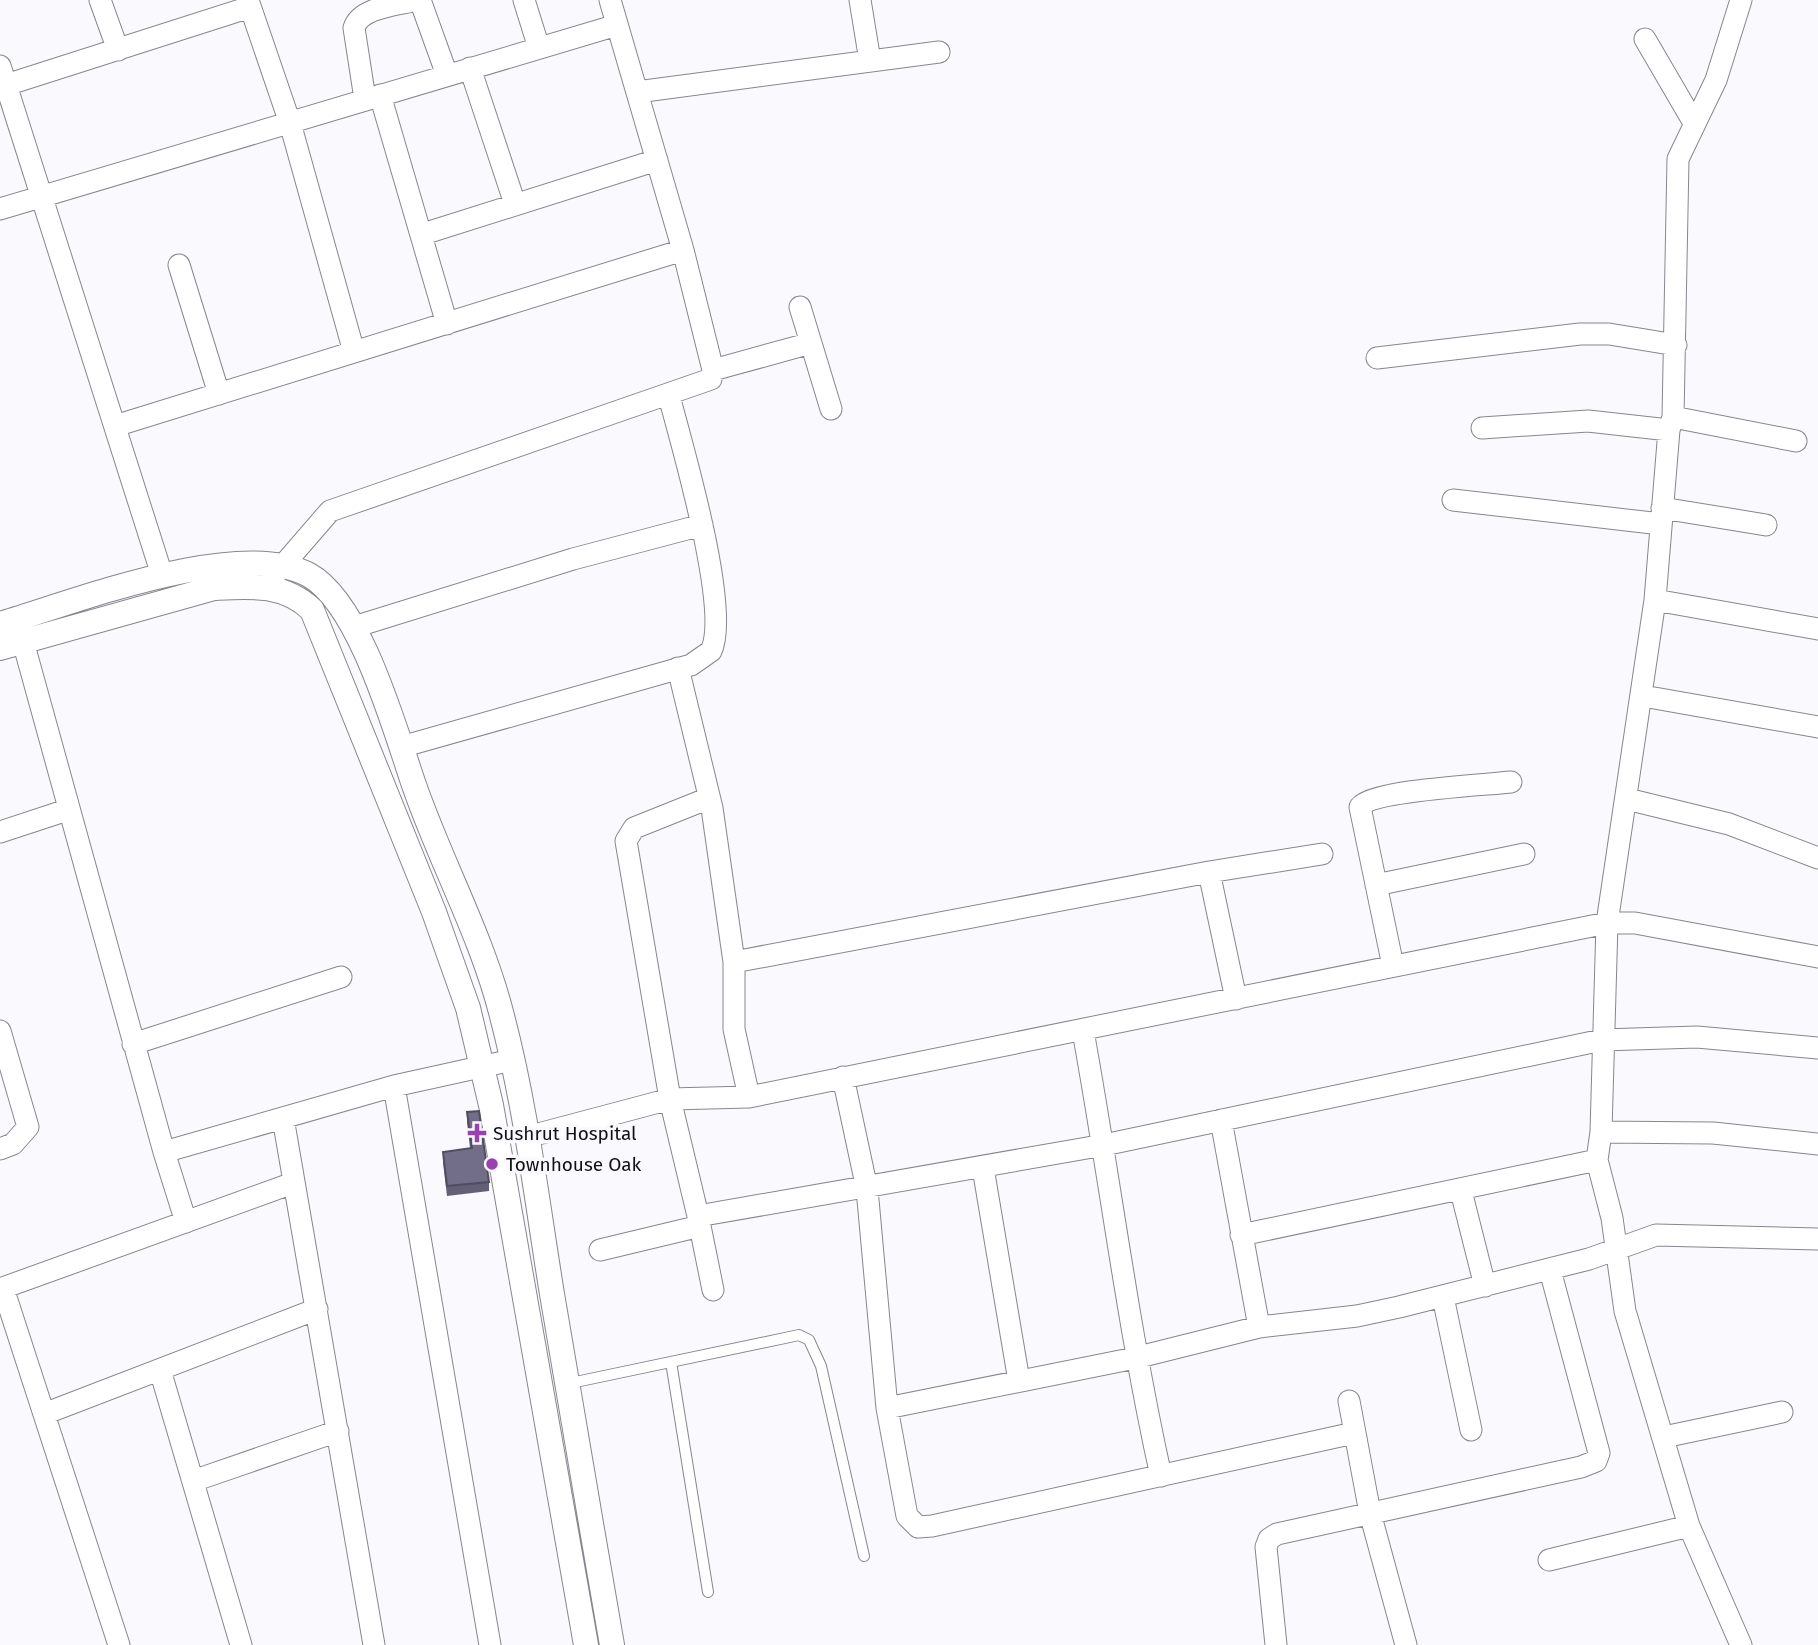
<svg xmlns="http://www.w3.org/2000/svg" width="1818" height="1645" font-family="'Fira Sans',sans-serif">
<rect width="100%" height="100%" fill="#faf9fe"/>
<g fill="none" stroke-linecap="round" stroke-linejoin="round">
<g stroke="#87868e" stroke-width="12">
<path id="service" d="M 671,1362 L 708,1592
M 566,1384 L 799,1335 L 809,1340 L 821,1366 L 864,1556"/>
</g>
<g stroke="#87868e" stroke-width="23">
<path id="minor" d="M 100,0 L 118,50
M 248,0 L 290,123 L 354,352
M 420,0 L 447,75
M 524,0 L 539,48
M 860,0 L 870,61
M 1645,39 L 1694,123
M 0,66 L 162,575
M 470,68 L 515,204
M 6,85 L 250,7
M 637,92 L 939,52
M 380,95 L 447,324
M 365,99 L 354,28 C 360,7 398,5 417,0
M 0,209 L 617,25
M 423,234 L 657,160
M 179,265 L 219,394
M 800,307 L 831,409
M 1377,358 L 1580,334 L 1609,334 L 1676,345
M 713,370 L 811,343
M 1673,417 L 1796,441
M 115,426 L 683,250
M 1482,428 L 1588,421 L 1669,430
M 1453,500 L 1661,524
M 1662,508 L 1766,525
M 272,578 L 330,511 L 711,379 L 713,370 L 683,250 L 610,0
M 1655,600 L 1818,629
M 19,627 L 164,1152 L 394,1086 L 512,1060
M 354,627 L 573,559 L 702,525
M 678,668 L 712,808 L 734,962 L 734,1029 L 749,1097
M 1643,696 L 1818,727
M 401,747 L 691,665 L 711,651 C 731,611 682,445 669,396
M 709,798 L 634,828 L 626,841 L 670,1099 L 698,1216 L 1104,1145 L 1602,1040 L 1697,1037 L 1818,1048
M 1627,799 L 1729,824 L 1818,858
M 0,832 L 67,810
M 1209,872 L 1236,999
M 1376,885 L 1524,854
M 734,962 L 1209,872 L 1322,854
M 1393,966 L 1360,807 C 1373,790 1486,785 1511,782
M 0,1031 L 28,1127 L 13,1144 L 0,1149
M 1083,1031 C 1110,1179 1128,1328 1161,1476
M 133,1044 L 341,977
M 843,1077 L 867,1189 L 887,1408 L 1135,1358 L 1259,1327 L 1221,1120
M 394,1086 L 490,1645
M 283,1118 L 374,1645
M 1601,1132 L 1713,1133 L 1818,1144
M 527,1137 L 670,1099 L 749,1097 L 1607,923 L 1635,923 L 1818,957
M 164,1152 L 186,1222
M 1597,1160 L 1612,1218 L 1625,1311 L 1689,1526 L 1741,1645
M 983,1168 L 1019,1381
M 1461,1191 L 1485,1286
M 698,1216 L 713,1290
M 1241,1235 L 1597,1160 L 1601,1132 L 1607,923 L 1655,600 L 1669,430 L 1673,417 L 1678,159 L 1716,80 L 1741,0
M 600,1250 L 700,1226
M 3,1288 L 119,1645
M 0,1289 L 293,1183
M 1443,1297 L 1471,1430
M 1259,1327 L 1357,1316 L 1399,1307 L 1589,1259 L 1656,1235 L 1818,1239
M 160,1370 L 241,1645
M 1349,1401 L 1370,1513 L 1406,1645
M 887,1408 L 907,1516 L 918,1527 L 932,1526 L 1354,1433
M 44,1414 L 317,1309
M 1664,1437 L 1782,1412
M 193,1481 L 338,1431
M 1549,1560 L 1689,1526
M 1276,1645 L 1266,1547 L 1269,1539 L 1277,1534 L 1581,1467 L 1596,1461 L 1599,1453 L 1550,1270"/>
</g>
<g stroke="#87868e" stroke-width="26">
<path id="tertiary" d="M 0,624 C 75,602 239,537 309,575 C 360,603 395,730 414,785 C 441,863 482,936 502,1016 C 526,1107 537,1202 552,1294 C 571,1411 592,1528 612,1645
M 0,648 L 214,588 C 251,586 284,583 312,610 L 434,912 L 468,1008 L 491,1105 L 586,1645"/>
</g>
<use href="#service" stroke="#fff" stroke-width="10"/>
<use href="#minor" stroke="#fff" stroke-width="21"/>
<use href="#tertiary" stroke="#fff" stroke-width="24"/>
</g>
<path fill="#625f76" d="M 467,1112 L 489,1182 L 489,1191 L 447,1196 L 443,1162 L 443,1152 L 470,1148 L 467,1122 Z"/>
<path fill="#726e89" stroke="#504d60" stroke-width="2" d="M 479,1111 L 489,1182 L 447,1186 L 443,1152 L 472,1148 L 467,1112 Z"/>
<g fill="#9842b0" stroke="#faf9fe" stroke-width="2.5">
<path d="M473.5 1122.5h7v7h7v7h-7v7h-7v-7h-7v-7h7z"/>
<circle cx="492" cy="1164" r="7"/>
</g>
<g text-anchor="middle" dominant-baseline="central" stroke-width="7" stroke-linejoin="round" paint-order="stroke">
<g font-size="19" fill="#121215" stroke="#faf9fe" text-anchor="start">
<text x="493" y="1133">Sushrut Hospital</text>
<text x="506" y="1164">Townhouse Oak</text>
</g>
</g>
</svg>
